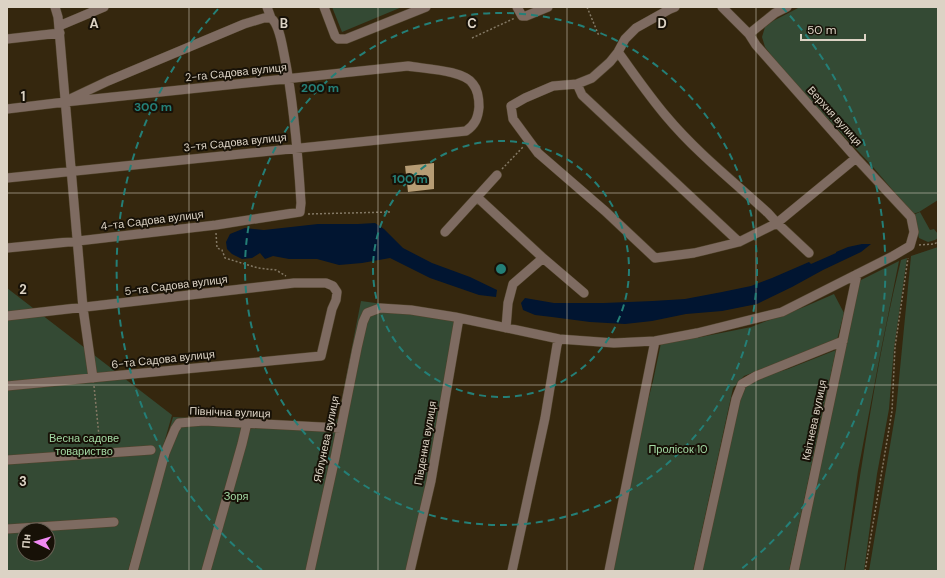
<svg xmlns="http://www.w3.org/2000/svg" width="945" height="578" font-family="'DM Sans',sans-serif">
<rect width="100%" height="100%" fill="#35270e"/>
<path fill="#344a34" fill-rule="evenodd" d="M 332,7 L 402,7 L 342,32 Z
M 800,7 L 938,7 L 938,200 L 919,212 L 913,214 L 873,167 L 784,72 L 765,47 L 762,37 L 765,27 L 773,21 Z
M 920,212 L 930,230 L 934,229 L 938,234 L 938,238 L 935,240 L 928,242 L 919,238 L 913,215 Z
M 938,247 L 938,571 L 869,571 L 896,410 L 911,256 Z
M 907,258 L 894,348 L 889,409 L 877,474 L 864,571 L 845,571 C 862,467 876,362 901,260 Z
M 899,261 L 881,350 L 858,471 L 844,571 L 797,571 L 859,281 Z
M 7,288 L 172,415 L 128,571 L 7,571 ZM 24,530 L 48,530 L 48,554 L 24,554 Z
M 834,294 L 844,313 L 837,340 L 744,376 L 733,388 L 693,571 L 611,571 L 639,436 L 653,381 L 661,343 L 701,337 L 751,327 L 804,307 Z
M 361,301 L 462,315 L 410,571 L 129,571 L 173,417 L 330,425 L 338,418 Z
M 836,350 L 789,571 L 701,571 L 735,416 L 743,391 L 748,384 L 762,377 L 788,369 Z"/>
<path fill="#011531" d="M 375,223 L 384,229 L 403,248 L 432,263 L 470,277 L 497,290 L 496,297 L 479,295 L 430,278 L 390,258 L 362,263 L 339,265 L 317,259 L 289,259 L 273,256 L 265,259 L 260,253 L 252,258 L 242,259 L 232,254 L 227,249 L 226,242 L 230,234 L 245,228 L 264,230 L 318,224 L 358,224 Z
M 862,244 L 871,244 L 861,252 L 823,270 L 792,287 L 757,304 L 722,311 L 686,314 L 652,321 L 625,324 L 590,322 L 552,317 L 535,315 L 523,310 L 521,303 L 525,298 L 554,303 L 604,303 L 653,301 L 685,299 L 722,292 L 751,286 L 772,278 L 809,262 L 811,264 L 836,253 L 836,252 L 848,247 Z"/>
<path fill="#b69c74" d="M 434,163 L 434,189 L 408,192 L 405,166 Z"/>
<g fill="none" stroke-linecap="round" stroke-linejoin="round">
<g stroke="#50432b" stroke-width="10">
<path id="minor" d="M 55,7 L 58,17 L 83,308 L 93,378
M 267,7 L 271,18
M 324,7 L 335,36 L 338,39 L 346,39 L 426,7
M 517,7 L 522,16 L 526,16 L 548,7
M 675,7 L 670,9 L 636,28 L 625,39 L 618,52 L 610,62 L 592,78 L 577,84 L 553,86 L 525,98 L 511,106 L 513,119 L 538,153 L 605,211 L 655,258 L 694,253 L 739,242 L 777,223 L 856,158
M 59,26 L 104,7
M 749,34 L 775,13 L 787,7
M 7,39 L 60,33
M 618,52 C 634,74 649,96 666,116 C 696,152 734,182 768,213 L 777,223 L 809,253
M 577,84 L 582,95 L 739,242
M 7,109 L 65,102 L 408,66 C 424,69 464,70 473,84 C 478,90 479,100 479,107 C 478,118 475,125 466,131 L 7,178
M 477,197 L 543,258 L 584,293
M 445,232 L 497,175
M 7,248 L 78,241 L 216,225 L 300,212 L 301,203 C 298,154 294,103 284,54 C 282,44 279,24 271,18 L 264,18 L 244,24 L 108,81 L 72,98
M 7,316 L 294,283 L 326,283 L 333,286 L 337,292 L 336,300 L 332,309 L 321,356 L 7,386
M 506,328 L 508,303 L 513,284 L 543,258
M 7,460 L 151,450
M 7,529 L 114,522
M 133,571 L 165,453 L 175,429 L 179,423 L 204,421 L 341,428
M 206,571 L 242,444 L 247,423
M 310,571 L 335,458 L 357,348 L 363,322 L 367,313 L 380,308 L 411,310 L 455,317 L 559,339 L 614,343 L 655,341 L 697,333 L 782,312 L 893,256 L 910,246 L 914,232 L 911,217 L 856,158 L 756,45 L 749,34 L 722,7
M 410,571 L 431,481 L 459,318
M 512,571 L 545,418 L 557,345 L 559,339
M 609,571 L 655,341
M 698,571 L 736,399 L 742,384 L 756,376 L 843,341
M 794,571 L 857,274"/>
</g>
<path stroke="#837864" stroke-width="1.5" stroke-dasharray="2 2" stroke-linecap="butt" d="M 587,7 L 599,36
M 472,38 L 515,18
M 502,169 L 523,147
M 308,214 L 390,212
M 216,233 L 217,248 L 222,250 L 225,258 L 258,268 L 276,270 L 286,276
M 919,245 L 934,244 L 938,242
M 94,386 L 100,446
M 865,571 L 892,411 L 895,347 L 908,258"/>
<use href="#minor" stroke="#7e6b61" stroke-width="9"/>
</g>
<path fill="none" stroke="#dcd3c5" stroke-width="1" stroke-opacity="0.55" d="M 189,7 L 189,571M 378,7 L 378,571M 567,7 L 567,571M 756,7 L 756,571M 7,193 L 938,193M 7,385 L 938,385"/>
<g fill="none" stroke="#247f77" stroke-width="2" stroke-dasharray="7 5">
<circle cx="501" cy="269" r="128"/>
<circle cx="501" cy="269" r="256"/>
<path d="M262 570A384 384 0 0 1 220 7M782 7A384 384 0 0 1 740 570"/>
</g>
<g text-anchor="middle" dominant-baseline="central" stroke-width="4" stroke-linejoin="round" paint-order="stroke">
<g font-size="11" fill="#dcd3c5" stroke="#171107">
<text transform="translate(236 72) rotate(-6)">2-га Садова вулиця</text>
<text transform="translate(835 116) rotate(48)">Верхня вулиця</text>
<text transform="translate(235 142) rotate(-6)">3-тя Садова вулиця</text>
<text transform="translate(152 220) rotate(-7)">4-та Садова вулиця</text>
<text transform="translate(176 285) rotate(-7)">5-та Садова вулиця</text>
<text transform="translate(163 359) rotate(-6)">6-та Садова вулиця</text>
<text transform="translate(230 412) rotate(2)">Північна вулиця</text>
<text transform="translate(814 420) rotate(-78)">Квітнева вулиця</text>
<text transform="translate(326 439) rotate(-78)">Яблунева вулиця</text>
<text transform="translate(425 443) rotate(-80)">Південна вулиця</text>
</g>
<g font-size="11" fill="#a3daa4" stroke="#171107">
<text x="84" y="438">Весна садове<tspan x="84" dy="13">товариство</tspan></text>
<text x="678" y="449">Пролісок 10</text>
<text x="236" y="496">Зоря</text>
</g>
</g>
<g font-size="13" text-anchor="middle" font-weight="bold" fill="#dcd3c5" stroke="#171107" stroke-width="4" stroke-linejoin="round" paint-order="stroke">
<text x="94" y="28">A</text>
<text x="284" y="28">B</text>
<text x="472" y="28">C</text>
<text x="662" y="28">D</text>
<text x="23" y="101">1</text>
<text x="23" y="294">2</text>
<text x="23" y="486">3</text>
</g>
<circle cx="501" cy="269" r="6" fill="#247f77" stroke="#171107" stroke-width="2"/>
<g font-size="12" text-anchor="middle" font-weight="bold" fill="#247f77" stroke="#171107" stroke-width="4" stroke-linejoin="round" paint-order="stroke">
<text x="320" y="92">200 m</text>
<text x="153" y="111">300 m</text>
<text x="410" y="183">100 m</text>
</g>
<rect width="945" height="578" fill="none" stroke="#dcd3c5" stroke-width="16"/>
<g transform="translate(36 542) rotate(275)"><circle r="19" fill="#171107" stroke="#665f53"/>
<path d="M0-3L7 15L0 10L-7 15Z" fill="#f18af4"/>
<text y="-6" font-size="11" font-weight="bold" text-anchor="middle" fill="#dcd3c5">Пн</text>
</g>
<path d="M801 34v6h64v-6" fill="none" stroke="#dcd3c5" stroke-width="2"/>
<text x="807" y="34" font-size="12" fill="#dcd3c5" stroke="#171107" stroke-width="3" paint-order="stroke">50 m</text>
</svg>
